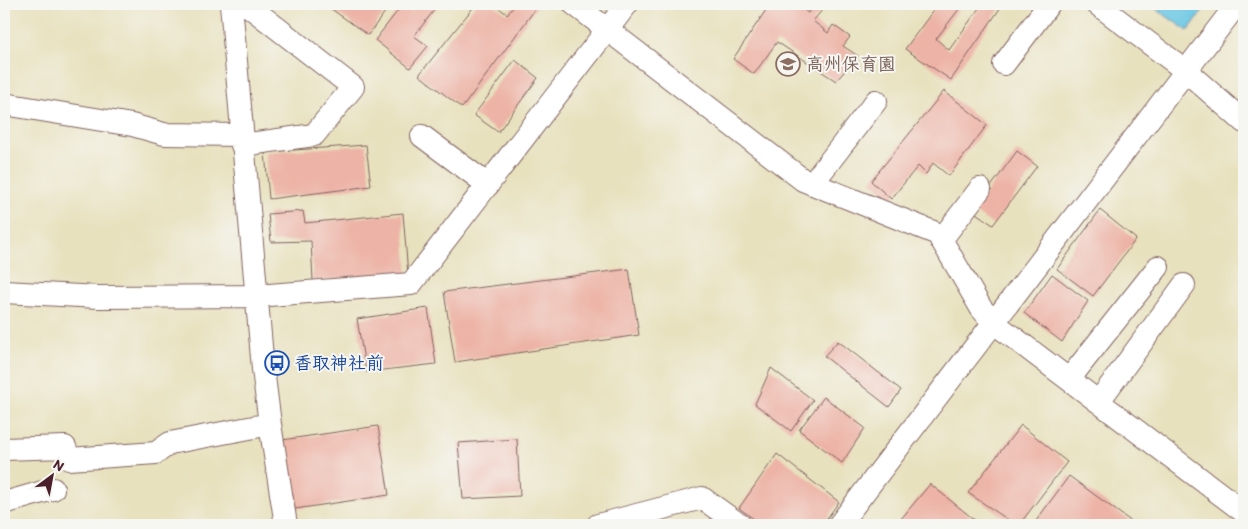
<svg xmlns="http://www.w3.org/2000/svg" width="1248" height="529" font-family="Itim,'Klee One',sans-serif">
<rect width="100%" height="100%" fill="#f6f6f2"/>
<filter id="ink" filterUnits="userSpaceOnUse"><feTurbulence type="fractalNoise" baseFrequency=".02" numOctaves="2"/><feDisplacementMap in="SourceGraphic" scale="10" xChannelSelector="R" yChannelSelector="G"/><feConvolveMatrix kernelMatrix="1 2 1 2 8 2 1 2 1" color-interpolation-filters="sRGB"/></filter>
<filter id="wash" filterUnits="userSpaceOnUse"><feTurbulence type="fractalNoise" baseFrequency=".0096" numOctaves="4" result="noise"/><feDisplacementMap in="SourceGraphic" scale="20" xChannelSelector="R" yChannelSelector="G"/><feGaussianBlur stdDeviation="1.12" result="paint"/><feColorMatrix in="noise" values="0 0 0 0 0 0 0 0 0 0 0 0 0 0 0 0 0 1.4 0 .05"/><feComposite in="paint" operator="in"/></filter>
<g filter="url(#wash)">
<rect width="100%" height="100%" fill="#e8e1be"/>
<path fill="#65c5e3" stroke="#587287" d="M 1155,4 L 1208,4 L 1188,31 L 1153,7 Z"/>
<g id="blocks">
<path fill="#edb3a6" d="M 333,4 L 391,4 L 368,35 L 330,8 Z
M 403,4 L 439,4 L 414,36 L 428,46 L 410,68 L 375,40 Z
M 476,4 L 493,4 L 507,14 L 516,4 L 539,4 L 462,108 L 419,75 Z
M 770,4 L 803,4 L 800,7 L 808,13 L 815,4 L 823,9 L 813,21 L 828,33 L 833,25 L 850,37 L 843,46 L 858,56 L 836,81 L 777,42 L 754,74 L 733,59 Z
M 938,4 L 963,4 L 936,39 L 949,50 L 982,4 L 1003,4 L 951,80 L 905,49 Z
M 515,60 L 538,78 L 498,132 L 474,115 Z
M 944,91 L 987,125 L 949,176 L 933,163 L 926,174 L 918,166 L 891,199 L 871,181 Z
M 366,145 L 371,186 L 269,199 L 265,152 Z
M 1017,151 L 1037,166 L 993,225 L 973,211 Z
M 1100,210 L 1136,239 L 1093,296 L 1057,269 Z
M 303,211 L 305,223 L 403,213 L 408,275 L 313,281 L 311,241 L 271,242 L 268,214 Z
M 629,269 L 639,335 L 455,362 L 444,292 Z
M 1052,274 L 1088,301 L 1062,342 L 1024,313 Z
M 428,308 L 436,364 L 366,372 L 357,319 Z
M 838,341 L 901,390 L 889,407 L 824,356 Z
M 771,368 L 813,400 L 791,431 L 755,404 Z
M 824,397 L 865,428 L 842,463 L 799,430 Z
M 1021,425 L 1067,462 L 1019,525 L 1016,525 L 968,493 Z
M 378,426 L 389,495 L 295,509 L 282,440 Z
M 517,439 L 520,496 L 463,499 L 458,443 Z
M 777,454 L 839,502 L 822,525 L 762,525 L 739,508 Z
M 1069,476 L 1136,525 L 1033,525 Z
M 930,484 L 981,525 L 896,525 Z"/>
</g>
</g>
<g filter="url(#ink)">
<use href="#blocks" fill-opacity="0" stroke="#81635e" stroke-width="1"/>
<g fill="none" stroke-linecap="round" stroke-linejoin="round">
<g stroke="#81635e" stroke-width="24">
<path id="minor" d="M 231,4 L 263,369 L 270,424 L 286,525
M 574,4 L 803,180 L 938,234 L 981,308 L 993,322 L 1244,512
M 1097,4 L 1186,71 L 1244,122
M 1004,64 L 1049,4
M 4,104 L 132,125 L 164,134 L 241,135
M 422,136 L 488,185
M 242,145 L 314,135 L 353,87 L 246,4
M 812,184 L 876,101
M 941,240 L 980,189
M 4,292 L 99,297 L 256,296 L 411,284 L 627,4
M 1070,378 L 1158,267
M 1099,401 L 1184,285
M 4,449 L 65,447 L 69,459 L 156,453 L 170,443 L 270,424
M 4,503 L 53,489
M 598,525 L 702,498 L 740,525
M 839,525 L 1237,4"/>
</g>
<use href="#minor" stroke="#fff" stroke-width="22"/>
</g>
</g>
<defs>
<g id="school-ring" transform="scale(1.25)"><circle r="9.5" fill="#f6f6f2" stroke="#8d6e63" stroke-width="1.5"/><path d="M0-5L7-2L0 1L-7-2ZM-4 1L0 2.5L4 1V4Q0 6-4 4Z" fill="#8d6e63"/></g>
<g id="bus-ring" transform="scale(1.25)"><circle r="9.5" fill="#f6f6f2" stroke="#1a4fb4" stroke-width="1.5"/><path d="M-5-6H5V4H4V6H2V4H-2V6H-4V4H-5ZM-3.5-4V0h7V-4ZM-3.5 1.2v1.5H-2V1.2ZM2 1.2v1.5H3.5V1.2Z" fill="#1a4fb4"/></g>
</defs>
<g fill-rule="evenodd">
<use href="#school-ring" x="788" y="64"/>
<use href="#bus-ring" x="277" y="363"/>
</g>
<g text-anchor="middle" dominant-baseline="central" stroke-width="4" stroke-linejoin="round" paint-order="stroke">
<g font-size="18" font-weight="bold" fill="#785e54" stroke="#f6f6f2" text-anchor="start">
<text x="806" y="64">高州保育園</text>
</g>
<g font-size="18" font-weight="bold" fill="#164399" stroke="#f6f6f2" text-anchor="start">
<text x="294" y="363">香取神社前</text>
</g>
</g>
<rect width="1248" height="529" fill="none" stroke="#f6f6f2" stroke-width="20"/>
<g transform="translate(52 476) rotate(32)" stroke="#f6f6f2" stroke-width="4" paint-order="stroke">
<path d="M0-4L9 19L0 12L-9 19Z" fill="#4a1f2b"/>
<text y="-8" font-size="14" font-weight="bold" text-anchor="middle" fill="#4a1f2b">N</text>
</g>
</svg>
